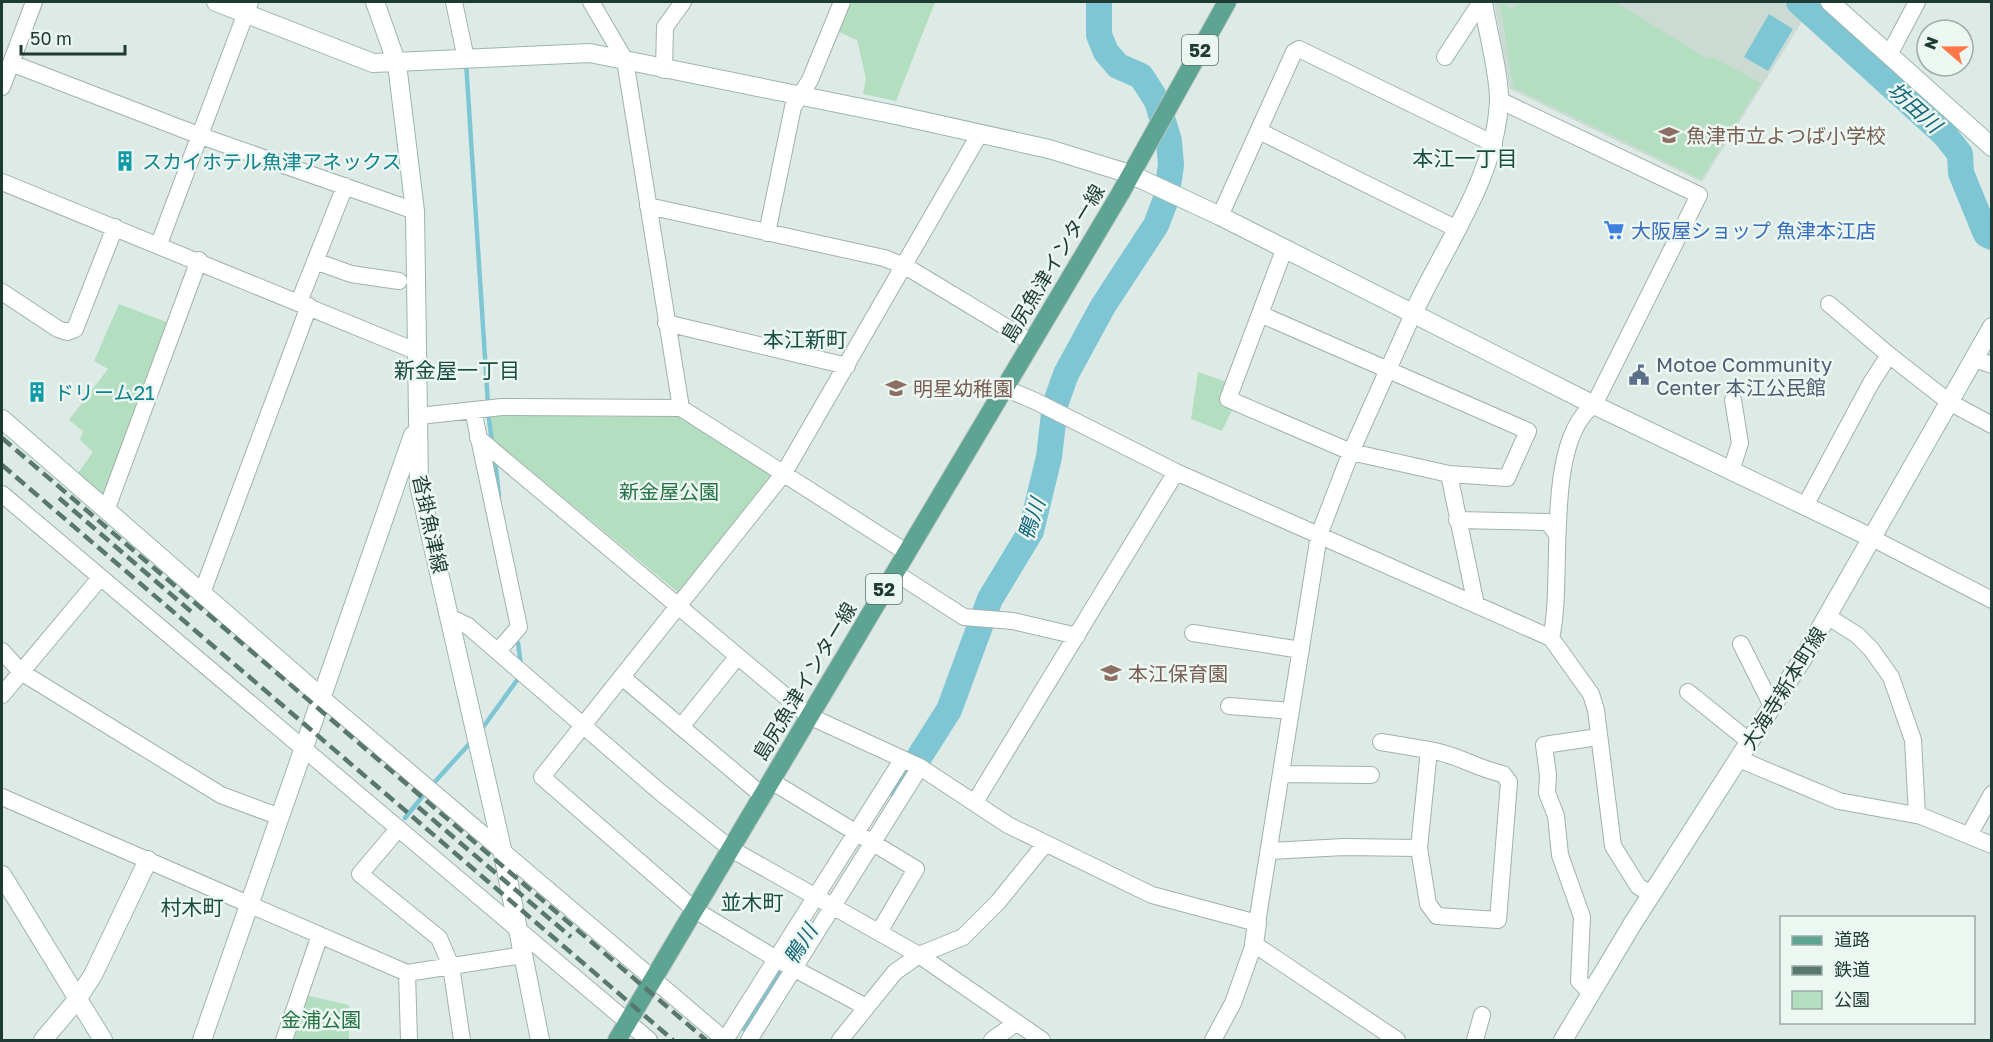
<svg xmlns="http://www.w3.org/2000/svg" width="1993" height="1042" font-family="'Golos Text','Noto Sans JP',sans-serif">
<rect width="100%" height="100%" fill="#ddeae5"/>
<path fill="#cbdad3" d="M 1494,2 L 1787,2 L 1806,15 L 1702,182 L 1510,89 Z"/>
<path fill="#b3dec0" d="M 842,2 L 935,2 L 896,101 L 863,94 L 866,78 L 857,40 L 830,28 Z
M 1500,2 L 1513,9 L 1518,2 L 1615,2 L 1708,59 L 1712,57 L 1761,83 L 1701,179 L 1513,87 Z
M 119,304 L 169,323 L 103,495 L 78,473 L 93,452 L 80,440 L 83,431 L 69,420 L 108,369 L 94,361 Z
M 1198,372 L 1233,384 L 1236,402 L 1222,431 L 1191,419 Z
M 502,412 L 603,417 L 682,416 L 771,475 L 680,594 L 491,438 L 491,418 Z
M 305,995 L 349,1005 L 349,1040 L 289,1040 Z"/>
<path fill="#7fc6d5" d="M 1769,14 L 1793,29 L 1768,71 L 1744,57 Z"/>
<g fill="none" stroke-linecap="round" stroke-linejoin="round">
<path stroke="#7fc6d5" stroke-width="4.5" d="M 466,62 L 488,404
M 488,412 L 492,442
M 495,460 L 499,496
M 518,643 L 521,665
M 481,730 L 520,676
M 431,786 L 472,741
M 405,818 L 426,792"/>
<path stroke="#7fc6d5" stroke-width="26" d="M 1799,2 L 1945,135 L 1960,154 L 1961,173 L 1986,234 L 1992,237
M 900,787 L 949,710 L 990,599 L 1031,531 L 1049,457 L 1055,405 L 1066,374 L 1103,306 L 1156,225 L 1166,199 L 1171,165 L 1169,141 L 1157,101 L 1141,76 L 1118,66 L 1106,52 L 1099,35 L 1099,2
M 751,1021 L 781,975"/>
<g stroke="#a0b2ac" stroke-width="18">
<path id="street" d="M 454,2 L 466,59
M 591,2 L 625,60 L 681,408
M 1889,55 L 1917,2
M 1445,57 L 1481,2
M 11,63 L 198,135 L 415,211
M 664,70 L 665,27 L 683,2
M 2,87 L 34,2
M 1499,100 L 1699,195 L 1594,405 C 1542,442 1565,580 1551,638
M 1259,131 L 1455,228
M 2,182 L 418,352
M 648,206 L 884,258 L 905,266 L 1031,342
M 1220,216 L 1294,52 L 1299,49 L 1494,144
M 767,233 L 793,107 L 810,80 L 842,2
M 159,244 L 250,2
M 315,261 L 351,274 L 399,281
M 2,292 L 58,329 L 67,332 L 75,329 L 115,227
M 299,302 L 345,186
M 1829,304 L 1889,355
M 1260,314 L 1528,431 L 1507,478 L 1449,474 L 1351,452 L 1228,399 L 1284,250
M 666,323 L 847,366
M 1974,359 L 1992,365
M 1004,388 L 1035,401 L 1176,472 L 1551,638 L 1591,694 L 1596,710 L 1613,846 L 1638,886 L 1651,895
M 473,410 L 519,627 L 498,651
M 419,416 L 502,407 L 681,408 L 906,552
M 478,438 L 809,716 L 920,767 L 1008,825 L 1152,895 L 1257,923 L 1319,535 L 1351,452 L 1413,314
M 1731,471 L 1740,443 L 1733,400
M 1449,474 L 1476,605
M 2,494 L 649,1040
M 1805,506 L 1871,383 L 1889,355 L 1949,402 L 1992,425
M 107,508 L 199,260
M 1457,520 L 1548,522 L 1556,533
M 1872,538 L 1992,600
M 894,572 L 964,617 L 1013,621 L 1077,636
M 202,593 L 309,306
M 1827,616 L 1857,635 L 1871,649 L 1891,677 L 1913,740 L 1917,815
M 451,618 L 468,626 L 660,792 L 731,849 L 919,955 L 1042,1040
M 1193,633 L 1301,650
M 1741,644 L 1772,706
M 2,651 L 21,672 L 221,795 L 280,817
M 622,677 L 763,796
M 1688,692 L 1750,742
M 2,695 L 100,578
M 320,696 L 725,1040
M 1229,706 L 1291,711
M 681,727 L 737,657
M 1381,742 L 1429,750
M 1739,759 L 1839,801 L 1921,816 L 1992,845
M 1281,774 L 1371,775
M 771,781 L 916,869 L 879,932
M 2,797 L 407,973 L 523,955
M 975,802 L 1176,472
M 398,829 L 360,874 L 439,938 L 451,966 L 462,1040
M 1969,835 L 1992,794
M 1269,851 L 1344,847 L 1419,848 L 1429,750 C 1457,754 1475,768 1503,774 L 1509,782 L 1498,920 L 1437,916 L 1428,904 L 1419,848
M 407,973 L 409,1040
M 1590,992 L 1579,981 L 1582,917 L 1560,855 L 1556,816 L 1547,793 L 1548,775 L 1544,745 L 1598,737
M 866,1007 L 778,960 L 695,910 L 542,777 L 784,473 L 979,135
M 284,1040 L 320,935
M 725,1040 L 902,760
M 749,1040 L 920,767
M 840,1040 L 895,972 L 919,955 L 963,937 L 998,902 L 1045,844
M 992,1040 L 1016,1023
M 1213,1040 L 1233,1003 L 1254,944 L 1397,1040
M 1475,1040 L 1482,1015"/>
</g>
<g stroke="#9bb7ad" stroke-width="20">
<path id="secondary" d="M 216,2 L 373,63 L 590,53 L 896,115 L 1049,149 L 1130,174 L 1220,216 L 1594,405 L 1872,538
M 375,2 L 397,64 L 415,211 L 419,485 L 502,849 L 540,1040
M 1830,2 L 1992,147
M 1413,314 C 1444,246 1495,179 1499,102 C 1500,76 1487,29 1483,2
M 2,419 L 320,696
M 2,875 L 103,1040
M 1254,944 L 1257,923
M 43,1040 L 76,1001 L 93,975 L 148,860
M 202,1040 L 413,435
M 1563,1040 L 1633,923 L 1805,655 L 1992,327"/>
</g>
<g stroke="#bbc4c2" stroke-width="20">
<path id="primary" d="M 617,1040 L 1120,194 L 1227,2"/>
</g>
<use href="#street" stroke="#fff" stroke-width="16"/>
<use href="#secondary" stroke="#fff" stroke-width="18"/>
<use href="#primary" stroke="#5da493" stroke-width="18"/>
<path stroke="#57776f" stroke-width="4.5" stroke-dasharray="12 6" stroke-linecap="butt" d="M 2,438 L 706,1040
M 2,465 L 673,1040
M 59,498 L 195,615
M 418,807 L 571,937"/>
</g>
<defs>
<g id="school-bare" transform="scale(1.62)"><path d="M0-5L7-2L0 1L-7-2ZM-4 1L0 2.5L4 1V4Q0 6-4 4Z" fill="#8d6e63" stroke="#edf7f2" stroke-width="2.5" paint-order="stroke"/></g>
<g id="building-bare" transform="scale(1.62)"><path d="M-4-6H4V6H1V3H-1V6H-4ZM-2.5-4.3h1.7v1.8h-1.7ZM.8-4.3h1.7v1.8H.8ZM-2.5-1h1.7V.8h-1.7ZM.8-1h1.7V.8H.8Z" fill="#0f9aa8" stroke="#edf7f2" stroke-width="2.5" paint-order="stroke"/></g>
<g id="supermarket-bare" transform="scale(1.62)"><path d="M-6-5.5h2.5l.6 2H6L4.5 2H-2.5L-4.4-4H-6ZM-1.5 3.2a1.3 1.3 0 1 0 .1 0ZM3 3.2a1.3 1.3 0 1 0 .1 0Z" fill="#3f7fe0" stroke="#edf7f2" stroke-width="2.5" paint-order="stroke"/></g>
<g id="civic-bare" transform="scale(1.62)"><path d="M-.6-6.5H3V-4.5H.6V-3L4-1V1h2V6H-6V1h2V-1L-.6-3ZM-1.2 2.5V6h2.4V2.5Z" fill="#5c6f8a" stroke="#edf7f2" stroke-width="2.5" paint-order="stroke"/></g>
</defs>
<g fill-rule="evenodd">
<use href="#school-bare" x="1669" y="135"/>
<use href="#building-bare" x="125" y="161"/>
<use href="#supermarket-bare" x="1614" y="230"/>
<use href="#civic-bare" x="1639" y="375"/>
<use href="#school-bare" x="896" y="388"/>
<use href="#building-bare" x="37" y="392"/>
<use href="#school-bare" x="1111" y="673"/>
</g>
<g text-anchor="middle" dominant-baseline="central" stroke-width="5" stroke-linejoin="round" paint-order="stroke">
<g fill="#edf7f2" stroke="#5b736c" stroke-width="1.5">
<rect x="1182" y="35" width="36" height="30" rx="4.5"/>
<rect x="866" y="574" width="36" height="30" rx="4.5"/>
</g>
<g font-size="18" font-weight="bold" fill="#1d3b33">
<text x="1200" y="50">52</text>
<text x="884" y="589">52</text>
</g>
<g font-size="20" fill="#785e54" stroke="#edf7f2" text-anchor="start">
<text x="1686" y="135">魚津市立よつば小学校</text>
<text x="913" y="388">明星幼稚園</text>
<text x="1128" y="673">本江保育園</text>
</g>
<g font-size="20" fill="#0d838f" stroke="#edf7f2" text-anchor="start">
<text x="142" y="161">スカイホテル魚津アネックス</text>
<text x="54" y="392">ドリーム21</text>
</g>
<g font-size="20" fill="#366cbe" stroke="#edf7f2" text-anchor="start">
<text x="1631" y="230">大阪屋ショップ 魚津本江店</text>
</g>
<g font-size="20" fill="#1d3b33" stroke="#edf7f2">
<text transform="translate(1052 263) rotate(-59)">島尻魚津インター線</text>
<text transform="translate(431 524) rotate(78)">沓掛魚津線</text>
<text transform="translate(804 681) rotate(-59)">島尻魚津インター線</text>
<text transform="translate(1783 688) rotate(-58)">大海寺新本町線</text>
</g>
<g font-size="20" fill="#4e5e75" stroke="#edf7f2" text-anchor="start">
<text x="1656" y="364">Motoe Community<tspan x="1656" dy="23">Center 本江公民館</tspan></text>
</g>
<g font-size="20" fill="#247445" stroke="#edf7f2">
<text x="669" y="491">新金屋公園</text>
<text x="321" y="1019">金浦公園</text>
</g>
<g font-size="21" font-style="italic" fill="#13677b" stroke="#edf7f2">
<text transform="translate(1915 107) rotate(42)">坊田川</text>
<text transform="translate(1031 519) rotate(-71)">鴨川</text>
<text transform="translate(800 944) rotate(-57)">鴨川</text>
</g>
<g font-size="21" fill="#184e42" stroke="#edf7f2">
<text x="1465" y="158">本江一丁目</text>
<text x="805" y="339">本江新町</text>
<text x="457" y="370">新金屋一丁目</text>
<text x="752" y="902">並木町</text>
<text x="192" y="907">村木町</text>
</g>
</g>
<rect width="1993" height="1042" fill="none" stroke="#1d3b33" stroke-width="6"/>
<rect x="1780" y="916" width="195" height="108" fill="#edf7f2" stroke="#9aaca6" stroke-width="1.5"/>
<rect x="1792" y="936" width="30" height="9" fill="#5da493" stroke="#9aaca6" stroke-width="1.5"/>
<text x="1834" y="946" font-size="18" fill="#1d3b33">道路</text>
<rect x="1792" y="966" width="30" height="9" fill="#57776f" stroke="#9aaca6" stroke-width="1.5"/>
<text x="1834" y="976" font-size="18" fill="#1d3b33">鉄道</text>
<rect x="1792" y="991" width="30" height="18" fill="#b3dec0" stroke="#9aaca6" stroke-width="1.5"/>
<text x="1834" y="1006" font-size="18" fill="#1d3b33">公園</text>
<g transform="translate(1945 48) rotate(290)"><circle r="28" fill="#edf7f2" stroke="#9aaca6" stroke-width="1.5"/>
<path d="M0-4.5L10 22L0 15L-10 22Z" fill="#fe7847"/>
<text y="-9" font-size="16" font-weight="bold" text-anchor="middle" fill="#1d3b33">N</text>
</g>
<path d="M21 45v9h104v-9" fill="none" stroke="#1d3b33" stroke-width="3"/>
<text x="30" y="45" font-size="18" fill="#1d3b33" stroke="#edf7f2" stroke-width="4.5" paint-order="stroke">50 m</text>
</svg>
